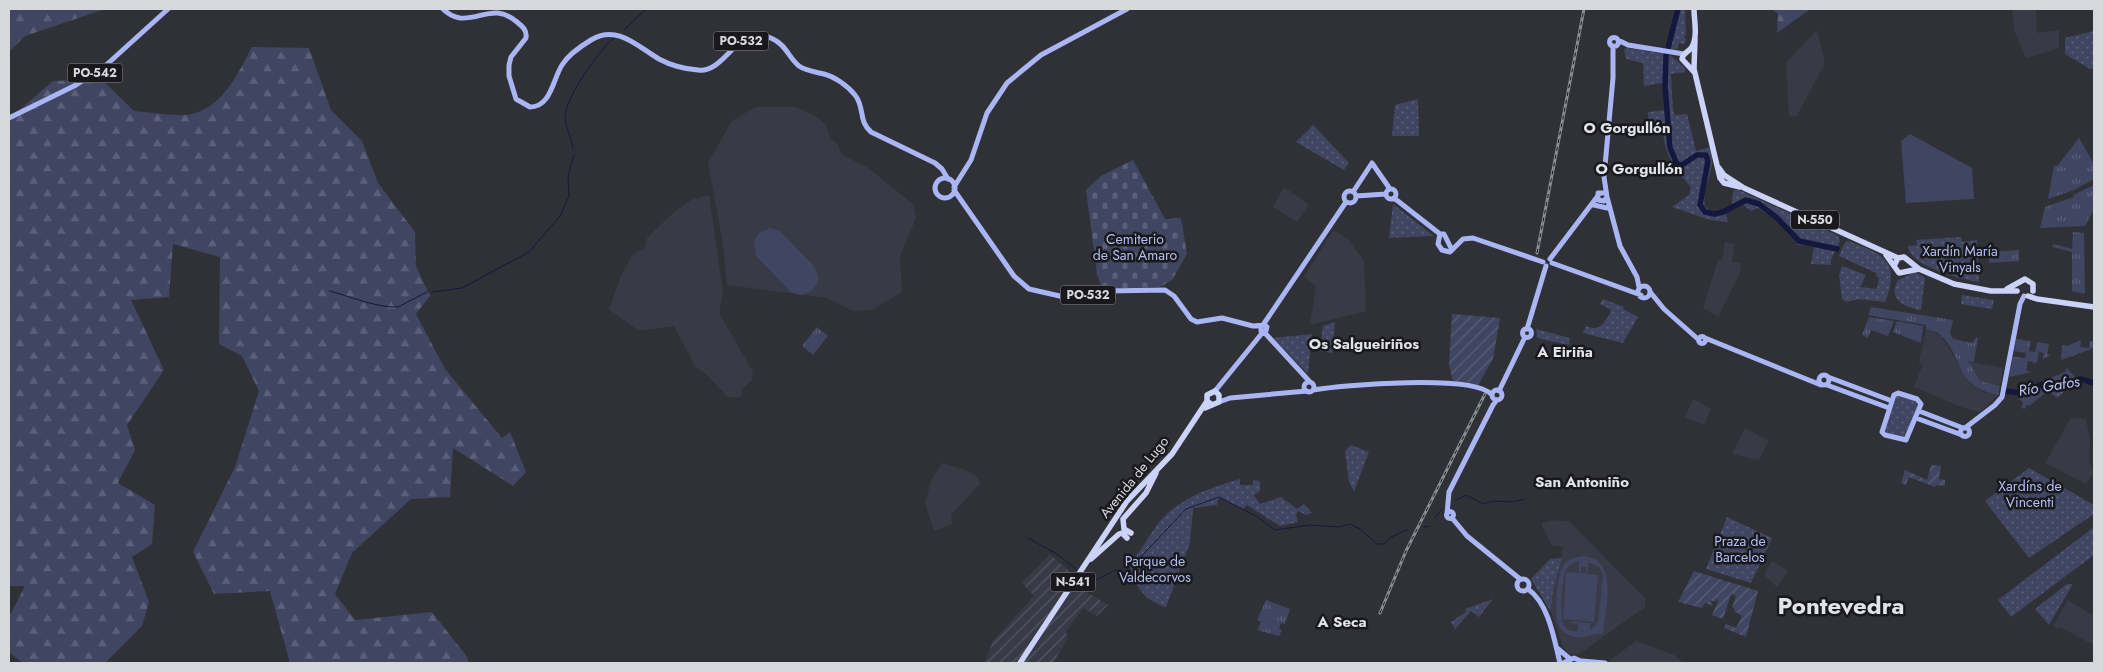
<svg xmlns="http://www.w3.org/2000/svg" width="2103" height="672" font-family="Jost,sans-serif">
<defs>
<pattern id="industrial-furrows" width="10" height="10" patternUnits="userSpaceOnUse" patternTransform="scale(1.25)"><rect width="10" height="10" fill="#383a46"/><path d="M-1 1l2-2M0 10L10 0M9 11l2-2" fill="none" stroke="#545660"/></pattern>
<pattern id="grass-tufts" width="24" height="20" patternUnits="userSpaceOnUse" patternTransform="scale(1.25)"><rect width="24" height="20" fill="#404561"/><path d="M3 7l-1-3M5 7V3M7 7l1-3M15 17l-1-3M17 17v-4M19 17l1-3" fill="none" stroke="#5b5f77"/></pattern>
<pattern id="forest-firs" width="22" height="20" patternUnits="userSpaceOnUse" patternTransform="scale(1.25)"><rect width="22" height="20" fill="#404561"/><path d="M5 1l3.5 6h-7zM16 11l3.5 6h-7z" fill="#5b5f77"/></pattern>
<pattern id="cemetery-stones" width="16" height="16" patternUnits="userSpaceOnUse" patternTransform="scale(1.25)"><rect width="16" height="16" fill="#404561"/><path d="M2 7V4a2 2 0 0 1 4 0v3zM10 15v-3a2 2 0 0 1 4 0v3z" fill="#5b5f77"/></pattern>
<pattern id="park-dots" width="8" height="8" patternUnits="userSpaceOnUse" patternTransform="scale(1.25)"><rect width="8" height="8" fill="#404561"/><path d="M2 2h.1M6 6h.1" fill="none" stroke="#5b5f77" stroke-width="1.8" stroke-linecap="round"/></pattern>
<pattern id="garden-furrows" width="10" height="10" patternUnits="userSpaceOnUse" patternTransform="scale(1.25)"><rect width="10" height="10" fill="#404561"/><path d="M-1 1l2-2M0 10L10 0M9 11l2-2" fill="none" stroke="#5b5f77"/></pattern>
</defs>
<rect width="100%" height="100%" fill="#303137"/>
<path fill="#383a46" d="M 2012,9 L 2036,9 L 2037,33 L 2059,30 L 2059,48 L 2028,58 L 2025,56 L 2014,30 Z
M 1817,30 L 1824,59 L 1824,65 L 1797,116 L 1789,116 L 1786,62 Z
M 755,107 L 796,107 L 817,117 L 826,125 L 830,138 L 838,145 L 841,154 L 868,168 L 913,204 L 916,218 L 900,256 L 902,292 L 872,310 L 853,311 L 827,298 L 727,285 L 723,244 L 708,163 L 732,121 Z
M 1284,187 L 1309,205 L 1297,222 L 1273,207 Z
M 709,195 L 723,292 L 719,313 L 753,372 L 752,380 L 742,389 L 741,397 L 728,397 L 705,373 L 695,366 L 674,326 L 639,331 L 609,309 L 621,276 L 633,254 L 645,248 L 647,238 L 673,213 L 691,200 Z
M 1336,231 L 1349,240 L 1364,261 L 1366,311 L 1310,325 L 1316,286 L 1304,277 L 1332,232 Z
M 1725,242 L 1734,244 L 1732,262 L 1740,263 L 1741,271 L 1718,317 L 1703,308 L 1718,260 L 1722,261 Z
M 1926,329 L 1941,336 L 1971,384 L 1983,392 L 1998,395 L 1980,412 L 1961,407 L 1914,387 L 1923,364 L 1919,363 Z
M 1967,361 L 2003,368 L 2000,386 L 1980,381 Z
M 1693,399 L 1711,409 L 1704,425 L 1685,417 Z
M 2071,418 L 2086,419 L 2090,439 L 2089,461 L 2093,473 L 2086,484 L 2045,463 Z
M 1745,428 L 1769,441 L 1759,460 L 1732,454 Z
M 942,463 L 966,470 L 975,475 L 981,483 L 951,515 L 952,524 L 934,531 L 925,503 L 931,481 Z
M 1555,520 L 1570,522 L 1645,598 L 1645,607 L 1579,654 L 1570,654 L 1564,649 L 1551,612 L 1553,590 L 1563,547 L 1552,546 L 1542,525 L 1542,523 Z
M 1772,561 L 1788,571 L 1777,587 L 1764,575 Z
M 2068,600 L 2094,616 L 2094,645 L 2060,627 L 2058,629 L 2053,626 Z
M 1636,641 L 1674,655 L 1684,663 L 1614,663 L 1609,661 Z"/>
<path fill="url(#industrial-furrows)" d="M 1050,554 L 1076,577 L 1072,583 L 1108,605 L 1097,616 L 1083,608 L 1066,632 L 1068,638 L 1053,663 L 984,663 L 993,641 L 1034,596 L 1022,583 Z"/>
<path fill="url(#grass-tufts)" d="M 2079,138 L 2094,164 L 2094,179 L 2074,190 L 2048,199 L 2054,166 L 2058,165 Z
M 2094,185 L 2094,209 L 2085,226 L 2040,228 L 2045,207 L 2074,197 L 2073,195 Z
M 2073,232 L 2084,233 L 2085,294 L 2072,291 L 2072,252 L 2052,247 L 2053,244 L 2072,249 Z
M 2019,250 L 2019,261 L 1989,263 L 1988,252 Z
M 1871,307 L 1953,320 L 1950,333 L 1953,339 L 1972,343 L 1976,337 L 1978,338 L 1974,362 L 1968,361 L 1980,381 L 2000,386 L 1998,395 C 1951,385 1966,356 1938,333 L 1926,329 L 1926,325 L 1868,315 Z
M 1869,317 L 1894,321 L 1888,336 L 1871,330 L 1868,338 L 1862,335 Z
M 1897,321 L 1923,326 L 1921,343 L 1893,332 Z
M 817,327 L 828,336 L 813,355 L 802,346 Z
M 2016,339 L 2031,341 L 2029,351 L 2035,352 L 2037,342 L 2049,344 L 2047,354 L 2050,355 L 2043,359 L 2044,353 L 2039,352 L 2037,362 L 2033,364 L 2033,362 L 2028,361 L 2026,371 L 2032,372 L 2009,377 L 2013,357 L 2025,358 L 2026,353 L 2014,351 Z
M 2094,339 L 2094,348 L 2061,360 L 2062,345 L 2067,346 L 2081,340 L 2080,347 L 2089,348 L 2090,341 L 2094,342 Z
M 2067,368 L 2077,380 C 2063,385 2049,382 2034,387 L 2033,385 L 2065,372 Z
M 2075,382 L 2057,398 L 2048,391 L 2029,406 L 2026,405 L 2025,409 L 2021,408 L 2023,402 L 2018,399 L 2043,387 L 2067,386 Z
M 1266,600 L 1290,609 L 1285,624 L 1281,623 L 1279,628 L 1282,630 L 1279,636 L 1257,630 L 1261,622 L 1257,620 Z"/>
<path fill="url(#forest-firs)" d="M 9,9 L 105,9 L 25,36 L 9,52 Z
M 1772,9 L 1809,9 L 1809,10 L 1777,33 L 1778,14 Z
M 252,47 L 309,48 L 331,110 L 362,141 L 378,183 L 415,232 L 416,266 L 430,296 L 416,314 L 445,369 L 502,438 L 510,432 L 526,472 L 513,486 L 453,448 L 450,497 L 411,499 L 352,553 L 335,594 L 355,620 L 432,612 L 468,658 L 468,663 L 290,663 L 270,591 L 214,594 L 193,552 L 235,467 L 259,391 L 242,356 L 219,344 L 220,257 L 173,244 L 169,297 L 131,300 L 164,370 L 127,425 L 135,450 L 118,483 L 155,505 L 152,544 L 132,557 L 149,602 L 142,626 L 105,663 L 23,663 L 9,652 L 9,617 L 25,586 L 9,586 L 9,119 L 53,81 L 101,79 L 134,111 C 147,112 180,117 192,114 C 224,106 238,73 252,47 Z"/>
<path fill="url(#cemetery-stones)" d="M 1133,160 L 1165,219 L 1181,218 L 1187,254 L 1172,280 L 1160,287 L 1102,289 L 1097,274 L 1086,190 L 1101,176 Z"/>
<path fill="url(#park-dots)" d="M 1679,9 L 1685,9 L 1686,35 L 1684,35 L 1686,40 L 1684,44 L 1679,43 L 1677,49 L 1669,49 Z
M 2094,31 L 2094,69 L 2090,69 L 2065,54 L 2065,38 Z
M 1627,48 L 1670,55 L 1685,68 L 1685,72 L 1671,74 L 1673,111 L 1675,115 L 1687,114 L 1696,151 L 1711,147 C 1717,173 1701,183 1705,207 L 1713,212 L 1725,210 L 1728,222 L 1710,220 L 1672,207 L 1689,195 L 1691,187 C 1675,170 1666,157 1663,133 L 1650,134 L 1648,112 L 1666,110 L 1663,83 L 1644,86 L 1643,63 L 1626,59 L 1624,50 Z
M 1418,99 L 1419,136 L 1392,136 L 1395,105 Z
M 1313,125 L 1349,163 L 1344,170 L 1296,142 Z
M 1734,190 L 1739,190 L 1794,215 L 1792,220 L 1799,223 L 1801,219 L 1813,224 L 1812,228 L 1820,231 L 1822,228 L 1838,236 L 1840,241 L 1831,260 L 1831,265 L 1811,264 L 1814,246 L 1798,245 L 1780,223 L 1758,208 L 1751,211 L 1741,203 L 1733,210 L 1732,198 Z
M 1393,204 L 1434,236 L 1389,238 Z
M 1961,237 L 1962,242 L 1977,240 L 1979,282 C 1962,280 1909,266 1908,246 L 1917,245 L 1916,240 Z
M 1848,241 C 1884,254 1901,262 1885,302 L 1859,299 L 1846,302 L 1842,299 L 1839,275 L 1842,266 L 1866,275 L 1860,287 L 1877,289 L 1879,277 L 1876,276 L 1876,273 L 1839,256 L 1845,242 Z
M 1916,272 L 1925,278 L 1921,310 C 1905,307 1887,300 1898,280 Z
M 1962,295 L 1994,300 L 1992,309 L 1961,304 Z
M 1603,299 L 1624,307 L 1623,309 L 1638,317 L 1623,343 L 1583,333 L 1586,326 C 1601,332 1603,324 1611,312 L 1610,309 L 1600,304 Z
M 1335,322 L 1332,353 L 1320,351 L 1323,326 Z
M 1536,329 L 1570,338 L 1569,345 L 1541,339 L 1537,337 Z
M 1312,334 L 1308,374 L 1273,338 Z
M 1897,395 L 1916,401 L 1918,406 L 1906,439 L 1884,432 Z
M 1351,445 L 1369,452 L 1354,491 L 1349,482 L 1345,451 Z
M 2029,468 L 2094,505 L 2094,514 L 2029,558 L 1985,501 Z
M 1240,479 L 1240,485 L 1253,485 L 1253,480 L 1260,481 L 1260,491 L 1254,495 L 1260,504 L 1281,497 L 1297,509 L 1304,504 L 1312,513 L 1306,515 L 1298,511 L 1296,515 L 1298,522 L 1280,526 L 1247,505 L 1243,509 L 1219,497 L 1217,505 L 1193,508 L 1190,543 L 1166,607 C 1144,601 1133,584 1129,562 C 1141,553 1146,540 1155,528 C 1174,500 1208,488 1240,479 Z
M 1727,517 L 1772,538 L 1751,583 L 1706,569 Z
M 2094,527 L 2094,555 L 2011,617 L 1998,600 Z
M 1562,558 L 1553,590 L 1551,612 L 1531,579 L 1550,559 Z
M 2067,584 L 2073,584 L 2049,625 L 2035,609 Z
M 1493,599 L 1479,617 L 1471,611 L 1455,629 L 1451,622 L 1466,612 L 1465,609 Z"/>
<path fill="url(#garden-furrows)" d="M 1452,314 L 1500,318 L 1493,359 L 1478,385 L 1453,381 L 1449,365 Z
M 1931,465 L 1941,466 L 1939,479 L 1945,480 L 1945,486 L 1937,485 L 1935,487 L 1909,477 L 1906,485 L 1901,483 L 1905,470 L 1927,480 Z
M 1694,571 L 1758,591 L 1746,637 L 1724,628 L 1726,624 L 1736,628 L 1742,616 L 1734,611 L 1735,609 L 1732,607 L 1736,596 L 1731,594 L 1723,619 L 1712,615 L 1718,601 L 1716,599 L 1715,602 L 1710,600 L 1713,606 L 1705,603 L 1702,608 L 1678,602 Z"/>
<path fill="#404561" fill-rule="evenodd" d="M 1910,134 L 1972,168 L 1974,199 L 1906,203 L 1901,141 Z
M 770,228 L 780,231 L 814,266 L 818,276 L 818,282 L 812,291 L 801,295 L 791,292 L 756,256 L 754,241 L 760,232 Z
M 1583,556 C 1620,559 1605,609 1603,634 C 1591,633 1581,641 1569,635 C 1563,633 1558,627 1557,621 C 1555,611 1557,574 1563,566 C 1567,559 1575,557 1583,556 ZM 1579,561 L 1579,566 L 1573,566 L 1579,567 L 1579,572 L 1581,573 L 1581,567 L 1586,567 L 1586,573 L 1566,572 L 1563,619 L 1594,622 L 1598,575 L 1587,574 L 1588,567 L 1594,568 L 1588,567 L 1588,562 L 1599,567 L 1603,576 L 1598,622 L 1590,631 L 1590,624 L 1596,624 L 1572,621 L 1572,624 L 1578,623 L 1578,631 C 1572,631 1567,631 1564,625 C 1559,618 1562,578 1566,570 C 1569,565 1574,563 1579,561 Z"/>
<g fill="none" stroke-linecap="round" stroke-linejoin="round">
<path stroke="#15183e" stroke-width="1" d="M 624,30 L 646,9
M 573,149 C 572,138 565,127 565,116 C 566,97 599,50 614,38
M 329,291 C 350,296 376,308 398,307 L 427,292
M 432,292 L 462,288 L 529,252 L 560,216 L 569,196 L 568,176 L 574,155
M 1455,501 L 1466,495 L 1483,504 C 1501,497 1507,506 1524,499
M 1435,518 L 1442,509
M 1424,527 L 1428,526
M 1028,538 L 1057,554 L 1076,569
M 1132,566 L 1186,509 L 1219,497 L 1256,516 L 1275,530 L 1310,525 L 1339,527 L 1350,524 L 1360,529 L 1377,544 L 1384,544 L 1389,538 L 1407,530
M 1084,577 L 1092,582 L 1115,570"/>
<path stroke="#15183e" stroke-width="5.5" d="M 1678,9 L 1666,56 L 1665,86 L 1670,148 L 1677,164 L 1682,165 L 1697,155 L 1706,155 L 1708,161 L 1700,205 L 1705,212 L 1715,214 L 1723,212 L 1746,200 L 1759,204 L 1777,218 L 1799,241 L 1837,249
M 2003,391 L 2022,393 L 2042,384 L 2067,383 L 2081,379 L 2094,383"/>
<path stroke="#aab6f4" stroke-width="5" d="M 443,9 C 448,14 453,17 460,18 C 481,20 495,3 517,22 C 523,27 527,30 526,38 L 511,57 L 509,65 L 509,76 L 516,99 L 530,107 C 551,107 553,79 562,65 C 569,54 581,46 591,40 C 617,24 637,46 659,59 C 670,65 685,69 698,70 C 726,74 737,21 773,39 C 786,45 789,58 799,66 C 806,71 816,72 824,74 C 835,77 848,86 855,95 C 865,107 858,121 871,132 L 935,163 L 942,169 L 948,179
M1609.5 42a4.5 4.5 0 1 1 9 0a4.5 4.5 0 1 1-9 0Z
M 1618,40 L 1628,45 L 1684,54
M 9,118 L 76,85 L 104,67 L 168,9
M935 188a10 10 0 1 1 20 0a10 10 0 1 1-20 0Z
M 954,187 L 971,160 L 987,113 L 1007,83 L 1041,55 L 1127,9
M1386 194a5 5 0 1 1 10 0a5 5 0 1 1-10 0Z
M 954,190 L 1014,276 L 1029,289 L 1064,297 L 1107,291 L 1165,290 L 1174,296 L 1191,319 L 1197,322 L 1222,318 L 1253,326 L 1265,325 L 1267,327 L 1266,331 L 1261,331 L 1261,326
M1344 197a6 6 0 1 1 12 0a6 6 0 1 1-12 0Z
M 1353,192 L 1372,163 L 1390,189
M 1605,193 L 1598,193 L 1598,200 L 1604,201 L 1607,197 L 1604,177 L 1613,78 L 1613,46
M 1356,196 L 1386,194
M 1607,197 L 1620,246 L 1637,277 L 1639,287
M 1394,198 L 1440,234
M 1594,205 L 1607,208
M 1440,234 L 1444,234 L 1452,250 L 1450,252 L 1442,250 L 1438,244 Z
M 1452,250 L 1463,239 L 1473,238 L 1543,262
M 1550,259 L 1597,197
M 1552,263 L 1641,295
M1638 292a6 6 0 1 1 12 0a6 6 0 1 1-12 0Z
M 1651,293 L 1664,309 L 1699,340
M 1263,325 L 1346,202
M1522.5 333a4.5 4.5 0 1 1 9 0a4.5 4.5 0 1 1-9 0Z
M 1527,329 L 1546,266
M 1264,332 L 1310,382
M1698.5 340a3.5 3.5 0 1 1 7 0a3.5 3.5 0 1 1-7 0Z
M 1705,338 L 1821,385
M1819 380a5 5 0 1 1 10 0a5 5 0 1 1-10 0Z
M 1828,377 L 1892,401
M1304 387a5 5 0 1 1 10 0a5 5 0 1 1-10 0Z
M 1827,385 L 1889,408
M 1313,390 C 1341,385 1475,374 1492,395
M1492 395a5 5 0 1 1 10 0a5 5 0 1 1-10 0Z
M 1215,391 L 1263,332
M 1499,391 L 1525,337
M 1898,393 L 1917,399 L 1921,404 L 1906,440 L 1885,435 L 1882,432 L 1894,395 Z
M 1219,402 L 1230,398 L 1307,391
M 1919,411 L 1963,428
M 1916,418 L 1962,435
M1960.5 432a4.5 4.5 0 1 1 9 0a4.5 4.5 0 1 1-9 0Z
M 1965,428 L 1995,405 L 2002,397 L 2020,304 L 2024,296
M1446.5 515a3.5 3.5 0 1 1 7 0a3.5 3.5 0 1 1-7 0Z
M 1447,514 L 1449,492 L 1493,405 L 1497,400
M 1452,518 L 1467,536 L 1520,579
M1517 585a6 6 0 1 1 12 0a6 6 0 1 1-12 0Z
M 1528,589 C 1549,604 1554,639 1560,663
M 1557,648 L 1570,659
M 1582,661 L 1605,663
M 1563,663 L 1574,658 L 1585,663"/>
<path stroke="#cbd3f8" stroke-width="5.5" d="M 1695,39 L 1694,69 L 1720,178 L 1724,183 L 1740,187
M 1694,72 L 1682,59 C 1683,52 1689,52 1692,47 C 1698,36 1694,20 1694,9
M 1719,168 L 1724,175 L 1744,188 L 1898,258
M 1886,255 L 1899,273 L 1919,269
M 1894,266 L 1898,258 L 1904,257 L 1919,269 L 1954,284 L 1991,291 L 2017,291
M 2007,289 L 2025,279 L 2033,284 L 2033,291
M 2028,296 L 2037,299 L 2094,307
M 1205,408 L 1219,402 L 1219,395 L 1215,391 L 1207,395 L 1207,401 L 1211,404
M 1131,533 L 1124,529 L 1123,519 L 1146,493 L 1156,473
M 1091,559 L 1119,534 L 1122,533 L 1127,538
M 1020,663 L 1127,501 L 1172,454 L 1207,401"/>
<g stroke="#8c8d92" stroke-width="3">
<path id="rail" d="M 1537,253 L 1584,9
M 1380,613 L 1406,551 L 1485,394"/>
</g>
<use href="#rail" stroke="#19191c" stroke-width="1" stroke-dasharray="4" stroke-linecap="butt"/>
</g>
<g text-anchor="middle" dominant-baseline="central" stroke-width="5" stroke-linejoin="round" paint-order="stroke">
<g fill="#19191c" stroke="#9e9fa2" stroke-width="1">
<rect x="713.5" y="31.5" width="55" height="19" rx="4"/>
<rect x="67.5" y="63.5" width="55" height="19" rx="4"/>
<rect x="1791" y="210.5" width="48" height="19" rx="4"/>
<rect x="1060.5" y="285.5" width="55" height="19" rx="4"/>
<rect x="1050.5" y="572.5" width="45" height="19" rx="4"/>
</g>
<g font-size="12" font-weight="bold" fill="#d7d8dc">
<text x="741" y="41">PO-532</text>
<text x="95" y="73">PO-542</text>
<text x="1815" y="220">N-550</text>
<text x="1088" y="295">PO-532</text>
<text x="1073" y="582">N-541</text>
</g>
<g font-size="14" fill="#b3bef6" stroke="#19191c">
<text x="1135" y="239">Cemiterio<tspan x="1135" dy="16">de San Amaro</tspan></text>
<text x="1960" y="251">Xardín María<tspan x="1960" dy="16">Vinyals</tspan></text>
<text x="2030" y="486">Xardíns de<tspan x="2030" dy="16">Vincenti</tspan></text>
<text x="1740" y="541">Praza de<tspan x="1740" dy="16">Barcelos</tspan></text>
<text x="1155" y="561">Parque de<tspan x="1155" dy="16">Valdecorvos</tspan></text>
</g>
<g font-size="14" fill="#d7d8dc" stroke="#19191c">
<text transform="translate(1134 477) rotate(-51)">Avenida de Lugo</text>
</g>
<g font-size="15" font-weight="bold" fill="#e1e3ea" stroke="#19191c">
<text x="1627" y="128">O Gorgullón</text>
<text x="1639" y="169">O Gorgullón</text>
<text x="1364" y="344">Os Salgueiriños</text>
<text x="1565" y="352">A Eiriña</text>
<text x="1582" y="482">San Antoniño</text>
<text x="1342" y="622">A Seca</text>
</g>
<g font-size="15" font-style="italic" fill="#bac6ff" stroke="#19191c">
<text transform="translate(2049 386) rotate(-9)">Río Gafos</text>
</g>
<g font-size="24" font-weight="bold" fill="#e1e3ea" stroke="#19191c">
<text x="1841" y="605">Pontevedra</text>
</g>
</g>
<rect width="2103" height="672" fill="none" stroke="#d7d8dc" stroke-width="20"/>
</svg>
